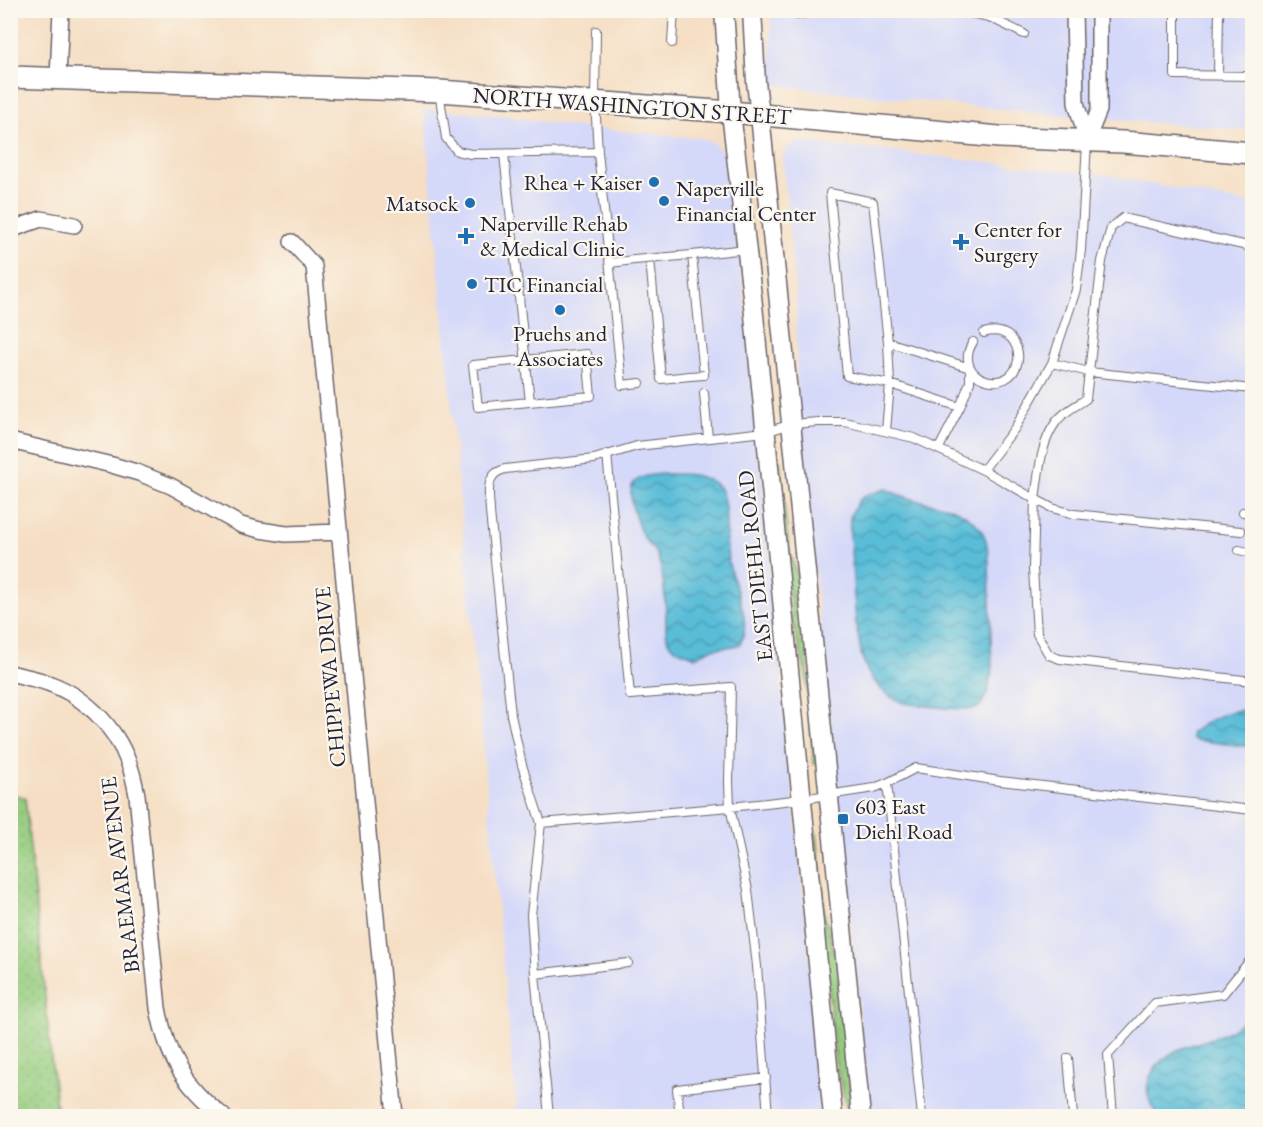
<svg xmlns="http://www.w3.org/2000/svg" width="1263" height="1127" font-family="'EB Garamond',serif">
<defs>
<pattern id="grass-dots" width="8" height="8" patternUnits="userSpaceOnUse" patternTransform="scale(1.5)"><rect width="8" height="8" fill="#95cc7e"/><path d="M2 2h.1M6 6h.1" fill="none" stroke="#80af6e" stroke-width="1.8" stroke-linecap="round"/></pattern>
<pattern id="water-waves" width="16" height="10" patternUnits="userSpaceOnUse" patternTransform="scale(1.5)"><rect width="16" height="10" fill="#5abdd8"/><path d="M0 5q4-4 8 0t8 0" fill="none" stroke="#4a99b0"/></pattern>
</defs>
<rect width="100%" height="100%" fill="#fbf7ec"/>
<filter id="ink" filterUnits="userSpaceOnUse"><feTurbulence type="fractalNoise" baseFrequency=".0167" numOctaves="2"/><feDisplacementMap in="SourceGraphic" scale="12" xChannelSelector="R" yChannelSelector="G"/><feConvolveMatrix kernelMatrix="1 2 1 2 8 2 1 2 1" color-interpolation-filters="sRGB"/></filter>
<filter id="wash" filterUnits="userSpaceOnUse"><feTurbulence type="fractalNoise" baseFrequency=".008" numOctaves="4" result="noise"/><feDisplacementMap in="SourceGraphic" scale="24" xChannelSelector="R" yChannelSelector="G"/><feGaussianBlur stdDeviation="1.35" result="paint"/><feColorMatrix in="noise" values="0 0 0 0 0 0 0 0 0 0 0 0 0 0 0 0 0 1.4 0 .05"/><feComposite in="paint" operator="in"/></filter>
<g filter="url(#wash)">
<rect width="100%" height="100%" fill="#f5dec3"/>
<path fill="#d4d8f9" d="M 771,11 L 1252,11 L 1252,130 L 1056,115 L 771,85 Z
M 424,109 L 483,113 L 586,128 L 701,138 L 714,143 L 725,154 L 728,169 L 741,268 L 825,1116 L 517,1116 Z
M 802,142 L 1106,175 L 1252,204 L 1252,1116 L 870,1116 L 797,393 L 796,295 L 783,162 L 783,156 L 787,148 L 793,144 Z"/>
<path fill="url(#grass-dots)" stroke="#5c775c" stroke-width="1.5" d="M 776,460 L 780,460 L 789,549 L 801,589 L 818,764 L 814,764 L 805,670 L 792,621 Z
M 11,794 L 25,797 L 57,1116 L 11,1116 Z
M 814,833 L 817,834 L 825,917 L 838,966 L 853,1116 L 849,1116 L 835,1060 Z"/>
<path fill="url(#water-waves)" stroke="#3e708a" stroke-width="1.5" d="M 665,474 C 683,474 704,473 718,486 C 726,495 726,519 726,531 C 726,545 727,559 731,572 C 737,595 752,621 740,644 L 734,646 L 711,649 L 695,657 C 686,651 673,652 668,641 C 665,632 666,622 666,613 C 665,596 664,575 658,558 C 656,550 650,546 645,539 C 638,529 628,498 632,486 C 637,475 655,475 665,474 Z
M 886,489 C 894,494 902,496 912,499 C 922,502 933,503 944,506 C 960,510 976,520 984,535 C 988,544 988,554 989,563 L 992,671 L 987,693 L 981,705 L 977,708 L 971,709 L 947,708 L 903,703 L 891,697 L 882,690 L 875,682 L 868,672 L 862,657 L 856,623 L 850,535 L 850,516 L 859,500 L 867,495 Z
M 1245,710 L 1252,710 L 1252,747 L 1194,740 L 1191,738 L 1192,732 C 1209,720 1224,711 1245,710 Z
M 1252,1014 L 1252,1116 L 1159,1116 C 1137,1091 1149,1066 1176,1051 C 1191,1043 1210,1041 1225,1033 C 1235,1028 1244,1021 1252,1014 Z"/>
</g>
<g filter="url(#ink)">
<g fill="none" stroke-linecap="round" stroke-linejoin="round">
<g stroke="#6c646b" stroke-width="10">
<path id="service" d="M 957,10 L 989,17 L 1024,34
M 1175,10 L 1175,75 L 1252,76
M 797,15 L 821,10
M 596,31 L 595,101 L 598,152 L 622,385 L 640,383
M 672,43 L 674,10
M 1218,75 L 1219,10
M 439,91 L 446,138 L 457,151 L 471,154 L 598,152
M 504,154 L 530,402
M 650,259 L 661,379 L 690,376
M 610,263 L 634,260
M 888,342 L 970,368 L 970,382 L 960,407 L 939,448
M 973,342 C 950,379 1012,399 1018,360 C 1019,352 1016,344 1011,338 C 1003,331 993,330 984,333
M 587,354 L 591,396 L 478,407 L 473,365 Z
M 1052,363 L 1089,372 L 1102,261 L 1111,228 L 1123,218 L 1252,247
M 704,375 L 692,255 L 746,249
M 704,393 L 708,438
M 886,431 L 890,384 L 888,342 L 873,202 L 830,193 L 847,376 L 890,384 L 960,407
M 607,454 L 630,695 L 731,687 L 729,782 L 730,807 L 748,890 L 757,966 L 768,1116
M 983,470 L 1015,428 L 1052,363 L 1076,290 L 1081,250 L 1087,142
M 1243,512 L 1252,513
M 1241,531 L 1074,514 L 1052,508 L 1035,499 C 1039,473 1040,444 1056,422 C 1063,412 1076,406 1086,399 L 1089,372 L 1252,389
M 1239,550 L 1252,553
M 887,783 L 916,768 L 1000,781 L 1252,810
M 541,823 L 522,765 L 511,715 L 490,512 C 490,500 485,482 496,473 C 499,471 502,470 505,469 L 594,459 L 637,446 L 765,432 L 792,424 L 819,422 L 845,422 L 914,438 L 983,470 L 1035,499 L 1033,569 L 1037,634 L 1049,655 L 1060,659 L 1252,681
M 535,974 L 628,963
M 1068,1058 L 1073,1116
M 549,1116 L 535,974 L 531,915 L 541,823 L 730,807 L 802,799 L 874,788 L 887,783 L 922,1116
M 680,1116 L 677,1089 L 766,1078
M 748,1116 L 768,1114
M 1113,1116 L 1108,1055 L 1155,1003 L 1223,994 L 1252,958"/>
</g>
<g stroke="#6c646b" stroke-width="18">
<path id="minor" d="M 1074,10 L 1076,103 L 1087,140
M 58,78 L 61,10
M 1087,140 L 1099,110 L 1099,10
M 10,230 L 41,219 L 74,225
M 292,242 L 314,266 L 395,1116
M 10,441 L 112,465 L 139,473 L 171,486 L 241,525 L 260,530 L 286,534 L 339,532
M 10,673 C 21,676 32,678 42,681 C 82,693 115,725 129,764 C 133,774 135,785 137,795 L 158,1008 C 167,1057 183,1085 223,1116"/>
</g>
<g stroke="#6c646b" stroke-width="21">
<path id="tertiary" d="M 724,10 L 731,112 L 753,305 L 833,1116
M 752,10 L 756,82 L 760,115 L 861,1116"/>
</g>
<g stroke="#6c646b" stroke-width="24">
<path id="secondary" d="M 10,77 L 439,91 L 731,112 L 999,137 L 1123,142 L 1252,153"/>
</g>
<use href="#service" stroke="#fff" stroke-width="8"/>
<use href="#minor" stroke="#fff" stroke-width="15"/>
<use href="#tertiary" stroke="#fff" stroke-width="18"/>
<use href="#secondary" stroke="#fff" stroke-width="21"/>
<g stroke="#6c646b" stroke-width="10" stroke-linecap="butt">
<path id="service-bridge" d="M 634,260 L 692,255
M 690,376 L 704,375"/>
</g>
<use href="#service-bridge" stroke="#fff" stroke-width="8"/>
</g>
</g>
<g fill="#1f6fb2" stroke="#fbf7ec" stroke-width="2">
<circle cx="654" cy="182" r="6"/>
<circle cx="664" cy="201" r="6"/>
<circle cx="470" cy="203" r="6"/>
<path d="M463 227h6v6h6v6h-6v6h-6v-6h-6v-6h6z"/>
<path d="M958 233h6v6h6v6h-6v6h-6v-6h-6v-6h6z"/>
<circle cx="472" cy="284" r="6"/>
<circle cx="560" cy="310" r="6"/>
<rect x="837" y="813" width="12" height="12" rx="3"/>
</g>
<g text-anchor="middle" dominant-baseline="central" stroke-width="4.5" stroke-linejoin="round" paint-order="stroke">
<g font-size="22" fill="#22223b" stroke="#fbf7ec">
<text transform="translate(632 106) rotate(4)">NORTH WASHINGTON STREET</text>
<text transform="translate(755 566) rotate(-96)">EAST DIEHL ROAD</text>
<text transform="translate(330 677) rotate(-95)">CHIPPEWA DRIVE</text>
<text transform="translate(120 875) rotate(-97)">BRAEMAR AVENUE</text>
</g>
<g font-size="22" fill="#22223b" stroke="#fbf7ec" text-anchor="start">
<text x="642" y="182" text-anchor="end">Rhea + Kaiser</text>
<text x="676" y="188">Naperville<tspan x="676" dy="25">Financial Center</tspan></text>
<text x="458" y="203" text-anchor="end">Matsock</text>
<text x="480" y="223">Naperville Rehab<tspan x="480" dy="25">&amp; Medical Clinic</tspan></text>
<text x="974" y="229">Center for<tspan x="974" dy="25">Surgery</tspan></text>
<text x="484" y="284">TIC Financial</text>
<text x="560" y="333" text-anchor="middle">Pruehs and<tspan x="560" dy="25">Associates</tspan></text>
<text x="855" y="806">603 East<tspan x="855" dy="25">Diehl Road</tspan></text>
</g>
</g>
<rect width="1263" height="1127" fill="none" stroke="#fbf7ec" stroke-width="36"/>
</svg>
